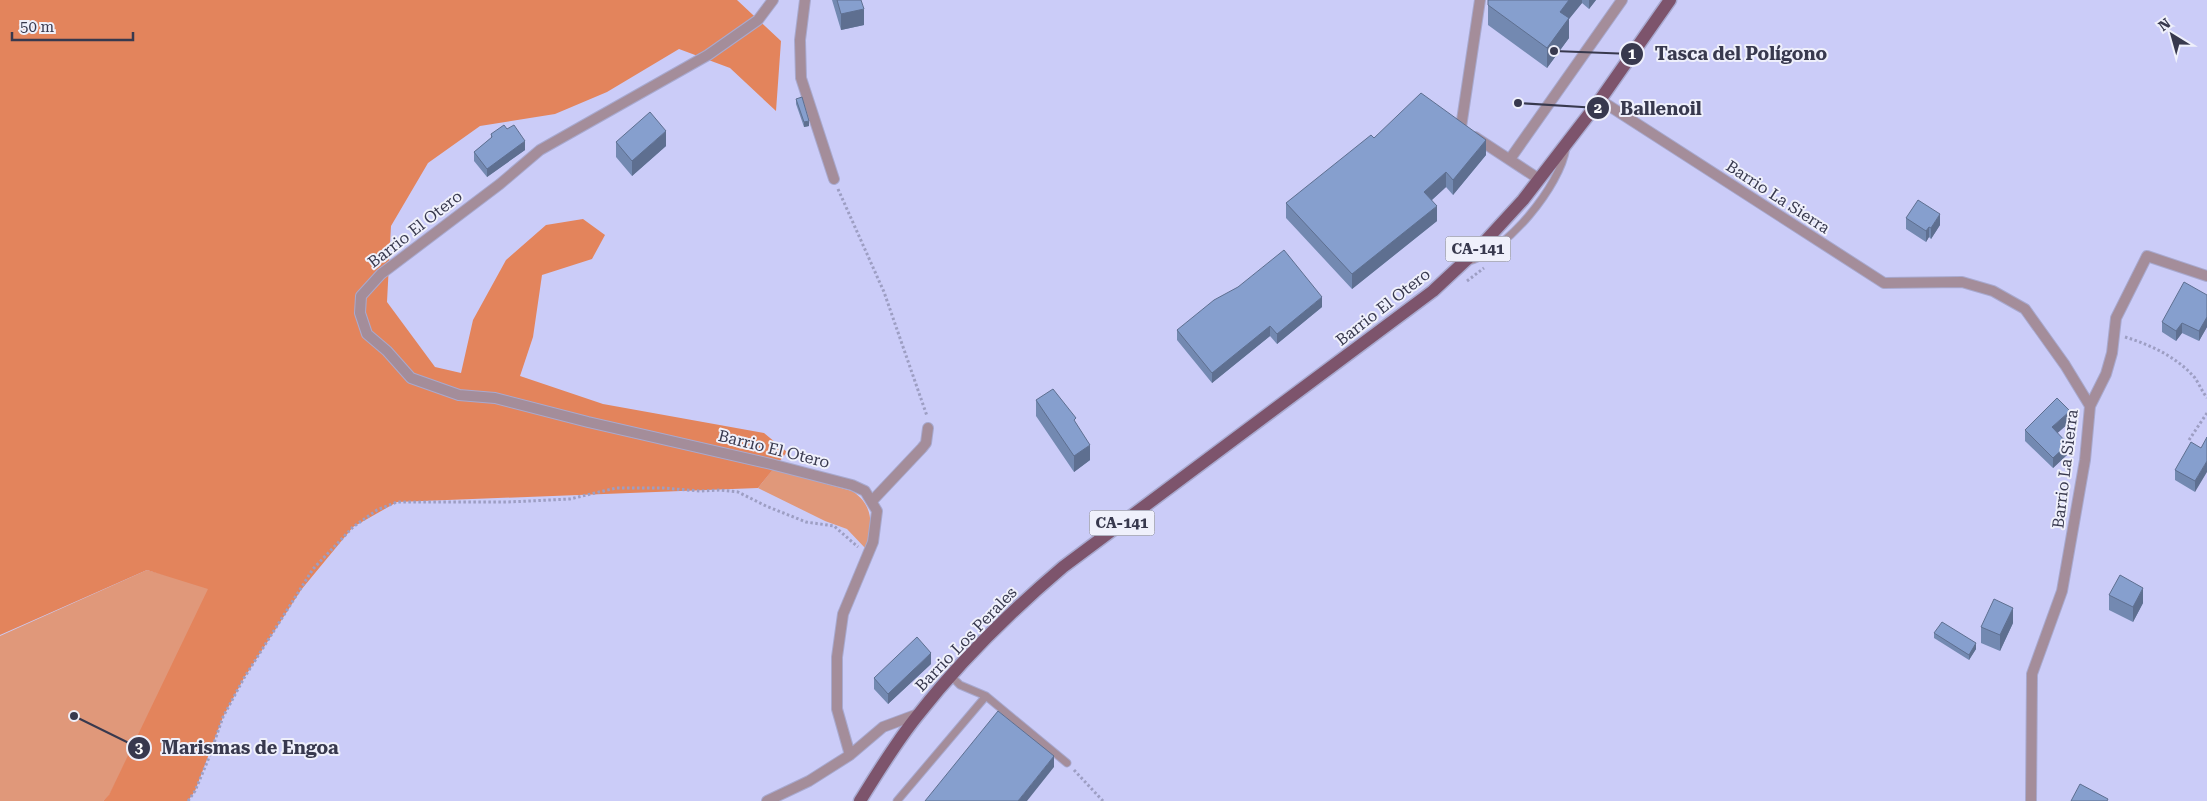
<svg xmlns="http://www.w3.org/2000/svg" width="2207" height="801" font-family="'Roboto Serif',serif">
<rect width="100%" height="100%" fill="#cbccf8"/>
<path fill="#e0987a" d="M 773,469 L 852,491 C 874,505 873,526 866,549 L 847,529 L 825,521 L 758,488 Z
M 147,570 L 211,587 L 109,796 L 103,801 L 0,801 L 0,636 Z"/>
<path fill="#e3845c" d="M 0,0 L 737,0 L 781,41 L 776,111 L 730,68 L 679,49 L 607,92 L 555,114 L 480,126 L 428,163 L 391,226 L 387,302 L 435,367 L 461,373 L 473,320 L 506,260 L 546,225 L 583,219 L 605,235 L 592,259 L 542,275 L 533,337 L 520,376 L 603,404 L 764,433 L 787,452 L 758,488 L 397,502 L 353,527 L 301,590 L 244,678 L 223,717 L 195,791 L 188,801 L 103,801 L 109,795 L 208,589 L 147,570 L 0,635 Z"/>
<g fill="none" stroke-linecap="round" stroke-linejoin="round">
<g stroke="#a8a9cf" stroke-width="9">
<path id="service" d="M 1469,261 C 1507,251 1560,186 1566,148
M 951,676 L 960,685 L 986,696 L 1067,763
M 897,801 L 986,696"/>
</g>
<g stroke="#a8a9cf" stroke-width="12">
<path id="minor" d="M 773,0 L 758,20 L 708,55 L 540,150 L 500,184 L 381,274 L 361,296 L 360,313 L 367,334 L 387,351 L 411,378 L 459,395 L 495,398 L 588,422 L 771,464 L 852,485 L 865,491 L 877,511 L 873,542 L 843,614 L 837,657 L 837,709 L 850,755
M 805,0 L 800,40 L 801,78 L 834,179
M 1600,100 L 1884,283 L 1962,282 L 1993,291 L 2025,309 L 2065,365 L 2090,406 L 2085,460 L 2062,591 L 2032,674 L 2031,801
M 1461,127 L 1480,0
M 1475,137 L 1539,179
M 1510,159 L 1622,0
M 2090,406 L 2106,374 L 2112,353 L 2116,318 L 2147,256 L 2207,276
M 872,501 L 922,448 L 926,443 L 928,428
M 767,801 L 809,781 L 850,755 L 883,727 L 918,714"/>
</g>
<g stroke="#a8a9cf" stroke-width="15">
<path id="primary" d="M 860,801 C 878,772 896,742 918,715 C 961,660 1010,612 1063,567 L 1433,291 L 1479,248 L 1523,200 L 1600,100 L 1670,0"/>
</g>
<path stroke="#9d9ec3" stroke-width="3" stroke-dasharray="2.5 2.5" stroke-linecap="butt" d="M 838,189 L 884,292 L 927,416
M 1467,281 L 1484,268
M 2125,337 C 2151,345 2177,357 2195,378 C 2199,384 2202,391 2207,398
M 2189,440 L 2207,413
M 1074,770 L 1103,801
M 188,801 L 195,791 L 208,760 L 223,717 L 244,678 L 313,569 L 353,527 L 377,510 L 397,502 L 508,502 L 570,499 L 616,488 L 663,488 L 700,491 L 720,490 L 738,492 L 766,506 L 806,522 L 834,526 L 858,547"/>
<use href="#service" stroke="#a48d9a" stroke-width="7"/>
<use href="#minor" stroke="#a48d9a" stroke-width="10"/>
<use href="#primary" stroke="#7d546c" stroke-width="12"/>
</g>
<path fill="#7389b1" d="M 832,0 L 861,0 L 864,25 L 841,30 Z
M 1488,0 L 1596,0 L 1589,9 L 1582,3 L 1569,19 L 1569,38 L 1547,68 L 1488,25 Z
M 796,99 L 809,126 L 804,127 L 796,104 Z
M 507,129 L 525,150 L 487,177 L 474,161 L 474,152 L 491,138 L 491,134 Z
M 1374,138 L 1486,155 L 1453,195 L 1446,187 L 1432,200 L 1437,221 L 1352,289 L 1286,218 L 1286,203 Z
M 616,142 L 666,146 L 632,176 L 616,157 Z
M 1906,218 L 1940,225 L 1931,239 L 1929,237 L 1926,242 L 1906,229 Z
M 2207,295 L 2207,327 L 2199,341 L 2182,333 L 2176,341 L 2162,332 L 2162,322 Z
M 1322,307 L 1277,344 L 1270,336 L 1212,383 L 1177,340 L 1177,330 Z
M 1036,400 L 1076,423 L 1090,460 L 1074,472 L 1036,416 Z
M 2070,422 L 2057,433 L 2068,454 L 2053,468 L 2025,441 L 2025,430 Z
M 2201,448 L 2195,492 L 2175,480 L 2175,470 Z
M 2109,595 L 2143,603 L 2133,622 L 2109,610 Z
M 2013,623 L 2000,651 L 1981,643 L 1981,627 Z
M 1934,633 L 1976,649 L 1969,660 L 1934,638 Z
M 931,664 L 888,704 L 874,689 L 874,678 Z"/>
<path fill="#5e6f90" d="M 1569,0 L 1582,0 L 1582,3 L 1569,19 L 1569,38 L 1547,68 L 1547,48 L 1560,12 Z
M 1589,0 L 1596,0 L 1589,9 Z
M 864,9 L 864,25 L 841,30 L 841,14 Z
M 809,121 L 809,126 L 804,127 L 804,122 Z
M 666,131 L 666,146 L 632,176 L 632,161 Z
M 1486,140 L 1486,155 L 1453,195 L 1453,180 Z
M 525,141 L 525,150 L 487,177 L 487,169 Z
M 1446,172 L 1446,187 L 1424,207 L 1424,192 Z
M 1437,206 L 1437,221 L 1352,289 L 1352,274 Z
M 1940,214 L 1940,225 L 1931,239 L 1931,228 Z
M 1929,227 L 1929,237 L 1926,242 L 1926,231 Z
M 1322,297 L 1322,307 L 1277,344 L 1277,334 Z
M 2207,317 L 2207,327 L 2199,341 L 2199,331 Z
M 2182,323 L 2182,333 L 2176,341 L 2176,331 Z
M 1270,326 L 1270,336 L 1212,383 L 1212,373 Z
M 2070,411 L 2070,422 L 2052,438 L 2052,427 Z
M 2068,444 L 2068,454 L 2053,468 L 2053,458 Z
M 1090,445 L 1090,460 L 1074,472 L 1074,456 Z
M 2207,461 L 2207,472 L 2195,492 L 2195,481 Z
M 2143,588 L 2143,603 L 2133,622 L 2133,607 Z
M 2013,608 L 2013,623 L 2000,651 L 2000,635 Z
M 1976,643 L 1976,649 L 1969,660 L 1969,655 Z
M 931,653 L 931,664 L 888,704 L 888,694 Z
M 1054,756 L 1054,767 L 1027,801 L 1018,801 Z"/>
<path fill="#869fce" stroke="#5e6f90" d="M 837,0 L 861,0 L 864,9 L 841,14 Z
M 1488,0 L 1569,0 L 1560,12 L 1569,18 L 1547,48 L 1488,5 Z
M 1421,93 L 1486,140 L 1453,180 L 1446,172 L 1424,192 L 1437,206 L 1352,274 L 1286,203 L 1371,135 L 1374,138 Z
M 802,97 L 809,121 L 804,122 L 796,99 Z
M 650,112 L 666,131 L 632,161 L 616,142 Z
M 504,125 L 507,129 L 514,125 L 525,141 L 487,169 L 474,152 L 492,137 L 491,134 Z
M 1918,200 L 1940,214 L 1931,228 L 1929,227 L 1926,231 L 1906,218 Z
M 1284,250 L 1322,297 L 1277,334 L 1270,326 L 1212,373 L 1177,330 L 1214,300 L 1238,287 Z
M 2184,282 L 2207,295 L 2207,317 L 2199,331 L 2182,323 L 2176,331 L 2162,322 Z
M 1053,389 L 1076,418 L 1074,420 L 1090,445 L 1074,456 L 1036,400 Z
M 2057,398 L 2070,411 L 2052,427 L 2068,444 L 2053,458 L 2025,430 Z
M 2207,437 L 2207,461 L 2195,481 L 2175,470 L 2191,442 L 2201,448 Z
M 2120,575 L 2143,588 L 2133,607 L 2109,595 Z
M 1994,599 L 2013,608 L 2000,635 L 1981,627 Z
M 1942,622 L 1976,643 L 1969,655 L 1934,633 Z
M 917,637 L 931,653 L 888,694 L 874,678 Z
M 998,711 L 1054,756 L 1018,801 L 925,801 Z
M 2080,784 L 2108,799 L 2107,801 L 2071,801 Z"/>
<g text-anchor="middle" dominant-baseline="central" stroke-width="4" stroke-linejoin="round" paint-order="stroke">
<g fill="#eff0fb" stroke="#6f7082" stroke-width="1">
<rect x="1445.5" y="236.5" width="65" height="25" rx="4"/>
<rect x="1089.5" y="510.5" width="65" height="25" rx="4"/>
</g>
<g font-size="15" font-weight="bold" fill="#38394e">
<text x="1478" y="249">CA-141</text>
<text x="1122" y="523">CA-141</text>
</g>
<g font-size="16" fill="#38394e" stroke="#eff0fb">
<text transform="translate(1778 197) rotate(33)">Barrio La Sierra</text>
<text transform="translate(415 229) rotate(-38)">Barrio El Otero</text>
<text transform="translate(1383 307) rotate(-38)">Barrio El Otero</text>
<text transform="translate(774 449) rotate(14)">Barrio El Otero</text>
<text transform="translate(2065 469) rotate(-83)">Barrio La Sierra</text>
<text transform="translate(966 639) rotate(-46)">Barrio Los Perales</text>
</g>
</g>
<path fill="none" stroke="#38394e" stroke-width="2" d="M1554 51L1632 54M1518 103L1598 108M74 716L139 748"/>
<g fill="#38394e" stroke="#eff0fb" stroke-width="2">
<circle cx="1554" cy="51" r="5"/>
<circle cx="1518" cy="103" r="5"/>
<circle cx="74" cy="716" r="5"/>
<circle cx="1632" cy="54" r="12"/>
<circle cx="1598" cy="108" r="12"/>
<circle cx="139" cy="748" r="12"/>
</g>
<g font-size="15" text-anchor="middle" font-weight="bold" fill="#fff">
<text x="1632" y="59">1</text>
<text x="1598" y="113">2</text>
<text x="139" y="753">3</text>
</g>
<g font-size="18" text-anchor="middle" font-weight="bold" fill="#38394e" stroke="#eff0fb" stroke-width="4" stroke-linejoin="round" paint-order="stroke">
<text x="1741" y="60">Tasca del Polígono</text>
<text x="1661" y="115">Ballenoil</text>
<text x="250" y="754">Marismas de Engoa</text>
</g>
<g transform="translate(2172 35) rotate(323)" stroke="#eff0fb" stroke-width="4" paint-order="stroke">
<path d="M0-4L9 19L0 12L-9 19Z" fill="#38394e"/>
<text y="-8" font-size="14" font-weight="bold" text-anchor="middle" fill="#38394e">N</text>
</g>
<path d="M12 32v8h121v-8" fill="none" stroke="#38394e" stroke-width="2.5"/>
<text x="20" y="32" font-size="15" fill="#38394e" stroke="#eff0fb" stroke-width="4" paint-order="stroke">50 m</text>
</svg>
